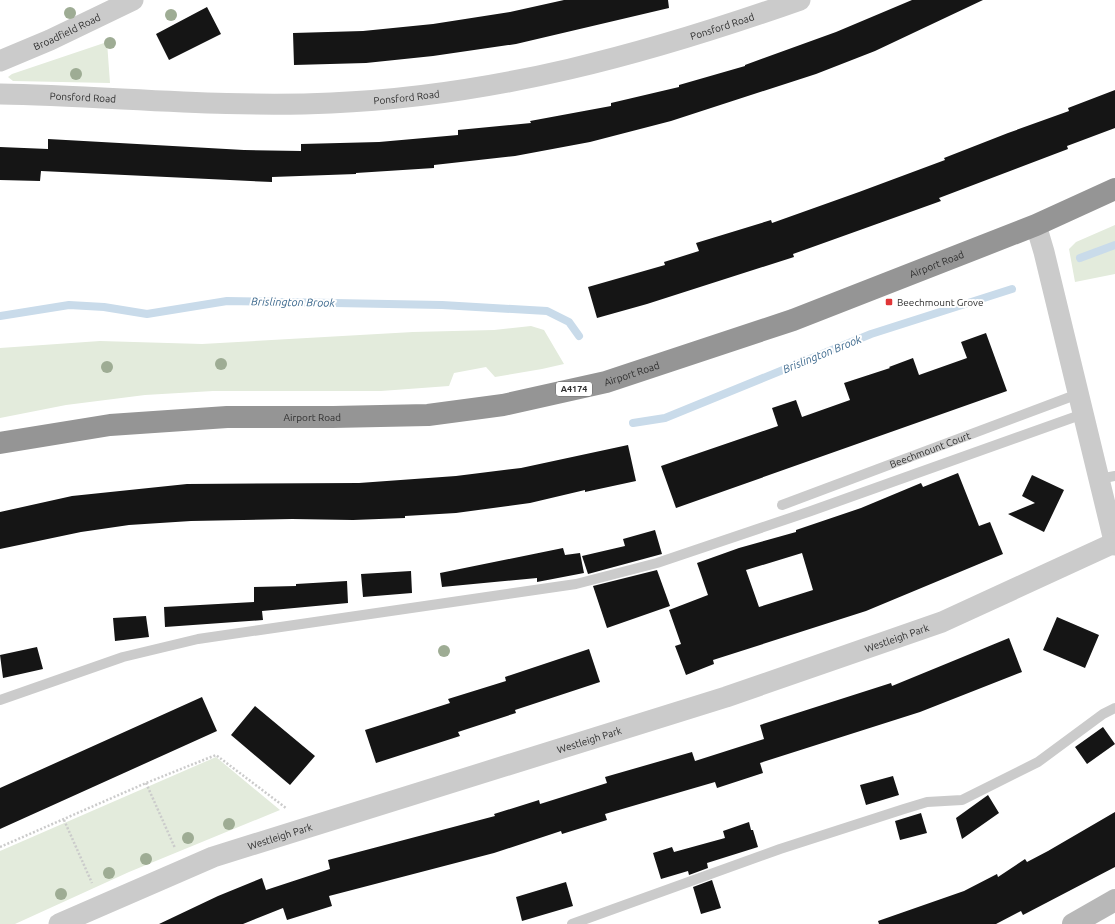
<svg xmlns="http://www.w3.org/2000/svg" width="1115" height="924" font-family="Ubuntu,sans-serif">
<rect width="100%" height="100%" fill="#fff"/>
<path fill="#e3ebdc" d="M 107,42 L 110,83 L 13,81 L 8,77 L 12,74 Z
M 1115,225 L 1115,274 L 1075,282 L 1069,249 L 1076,242 Z
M 531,326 L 544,330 L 564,364 L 542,369 L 495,377 L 486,367 L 454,373 L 449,386 L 381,391 L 213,391 L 145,395 L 66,405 L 0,418 L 0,348 L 100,341 L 202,344 L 413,332 L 494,330 Z
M 216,757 L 280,810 L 129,872 L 15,924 L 0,924 L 0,851 Z"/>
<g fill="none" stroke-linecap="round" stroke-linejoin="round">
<path stroke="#c9dbea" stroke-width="8" d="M 1080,258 L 1115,245
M 0,316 L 69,305 L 104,307 L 147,314 L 227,301 L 442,305 L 547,311 L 569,322 L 579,336
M 633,423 L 665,418 L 871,334 L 1012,289"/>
</g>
<path fill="#151515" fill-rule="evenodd" d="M 564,0 L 668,0 L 669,8 L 516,44 L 433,56 L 366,63 L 294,65 L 293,33 L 363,31 L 433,24 L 510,12 Z
M 912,0 L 983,0 L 875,51 L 816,74 L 671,121 L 590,142 L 515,156 L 434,165 L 434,168 L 356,173 L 356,174 L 272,177 L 272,182 L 41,171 L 40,181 L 0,180 L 0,147 L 48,149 L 48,139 L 244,150 L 301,151 L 301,144 L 379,142 L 458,135 L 458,130 L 531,123 L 530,121 L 611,106 L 611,103 L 679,87 L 679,85 L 745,66 L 745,65 L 836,32 Z
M 207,7 L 221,34 L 169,60 L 156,34 Z
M 1115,90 L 1115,128 L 1067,146 L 1068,149 L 939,198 L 941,201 L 793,254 L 794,257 L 647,304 L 597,318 L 588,287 L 665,265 L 664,262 L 699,251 L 696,243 L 771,220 L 772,223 L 859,192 L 945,160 L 944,158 L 1008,133 L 1069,111 L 1068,108 Z
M 986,333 L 1007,391 L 676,508 L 661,466 L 778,426 L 772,408 L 796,400 L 802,417 L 850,400 L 844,383 L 890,368 L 889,367 L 913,358 L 919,375 L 967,358 L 961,342 Z
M 628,445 L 636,481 L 585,492 L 585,490 L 530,503 L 456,513 L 405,516 L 405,518 L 353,520 L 292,519 L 191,521 L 129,525 L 81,532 L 0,549 L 0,512 L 72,496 L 187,484 L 359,483 L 456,476 L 521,468 Z
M 958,473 L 979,526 L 990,522 L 1003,554 L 866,611 L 713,660 L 714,664 L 686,675 L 675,646 L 681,644 L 669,610 L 708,595 L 697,563 L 739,548 L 796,532 L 796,530 L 861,508 L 921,483 L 923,487 ZM 802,553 L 813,590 L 759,607 L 746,570 Z
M 1032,475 L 1064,490 L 1044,532 L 1008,514 L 1035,503 L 1022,496 Z
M 655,530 L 662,554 L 588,574 L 582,556 L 625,546 L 623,539 Z
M 563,548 L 565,555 L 580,553 L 584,573 L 537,582 L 537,578 L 442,587 L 440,573 Z
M 657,570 L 670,606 L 607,628 L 593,586 Z
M 411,571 L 412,593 L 363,597 L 361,574 Z
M 347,581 L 348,603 L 262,611 L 263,620 L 165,627 L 164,607 L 254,602 L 254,587 L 296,586 L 296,584 Z
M 146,616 L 149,637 L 115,641 L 113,618 Z
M 1057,617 L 1099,635 L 1085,668 L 1043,650 Z
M 1009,638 L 1022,672 L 920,712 L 760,763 L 763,773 L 717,788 L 715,782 L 605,814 L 607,820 L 562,834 L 561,831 L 494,853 L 329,896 L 332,906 L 287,920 L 283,908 L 243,924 L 159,924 L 218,896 L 262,878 L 266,890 L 330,869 L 328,860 L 495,816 L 494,814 L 539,800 L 540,804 L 607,783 L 605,777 L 692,752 L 695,761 L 764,739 L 760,725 L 891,683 L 892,686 Z
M 37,647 L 43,669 L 3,678 L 0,655 Z
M 589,649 L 600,682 L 515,710 L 516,713 L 458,732 L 460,736 L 376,763 L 365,730 L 450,703 L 448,699 L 506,681 L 505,677 Z
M 202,697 L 217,731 L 0,829 L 0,788 Z
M 255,706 L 315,756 L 290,785 L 231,735 Z
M 1103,727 L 1115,744 L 1087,764 L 1075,747 Z
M 893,776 L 899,795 L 866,805 L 860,785 Z
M 988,795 L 999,813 L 962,839 L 956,818 Z
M 1115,812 L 1115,867 L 1023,915 L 1021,911 L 996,924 L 879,924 L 878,921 L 964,891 L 997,874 L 998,877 L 1025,859 L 1027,862 L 1048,851 Z
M 921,813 L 927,833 L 900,840 L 895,821 Z
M 749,822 L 751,830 L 753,830 L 758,847 L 707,863 L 708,868 L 689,875 L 688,871 L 661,879 L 653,853 L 672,847 L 674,852 L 725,838 L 723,831 Z
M 712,880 L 721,908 L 701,914 L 693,887 Z
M 566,882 L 573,906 L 522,921 L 516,897 Z"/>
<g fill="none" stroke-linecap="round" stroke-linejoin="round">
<path stroke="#cbcbcb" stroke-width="2.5" stroke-dasharray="2 2" stroke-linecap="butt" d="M 146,783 L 175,848
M 64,820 L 92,883
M 0,847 L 146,783 L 216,755 L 286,808"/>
<g stroke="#cbcbcb" stroke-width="10">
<path d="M 1099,479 L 1115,476"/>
<path id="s1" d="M 782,505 L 1078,394"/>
<path d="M 0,700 L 123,657 L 198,639 L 576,584 L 657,563 L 811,511 L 1083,414"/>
<path d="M 572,924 L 780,849 L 904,809 L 927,802 L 962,800 L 1038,762 L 1103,714 L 1115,708"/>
</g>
<g stroke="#cbcbcb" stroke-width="21">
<path id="s2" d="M 0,61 L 50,40 L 133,0"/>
<path id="s3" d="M 0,94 C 110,96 221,108 331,103 C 494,96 647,54 800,0"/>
<path d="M 1036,225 L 1044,252 L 1115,545"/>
<path id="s4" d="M 59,924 L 213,857 L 726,697 L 942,622 L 1114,543"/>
</g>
<path stroke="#b8b8b8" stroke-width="22" d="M 1073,924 L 1115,900"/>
<path stroke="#959595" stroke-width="22" id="s5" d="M 0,443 L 110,425 L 227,417 L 333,417 L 428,415 L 503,405 L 606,382 L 793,320 L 1036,225 L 1115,189"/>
</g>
<g fill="#9eac94">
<circle cx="70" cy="13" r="6"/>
<circle cx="171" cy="15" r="6"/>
<circle cx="110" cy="43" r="6"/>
<circle cx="76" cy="74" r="6"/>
<circle cx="221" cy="364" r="6"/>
<circle cx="107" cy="367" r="6"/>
<circle cx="444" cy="651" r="6"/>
<circle cx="229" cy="824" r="6"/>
<circle cx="188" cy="838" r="6"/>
<circle cx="146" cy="859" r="6"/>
<circle cx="109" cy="873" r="6"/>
<circle cx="61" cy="894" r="6"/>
</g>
<rect fill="#e03537" stroke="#fff" stroke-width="1.5" x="885" y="298" width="8" height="8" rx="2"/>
<g text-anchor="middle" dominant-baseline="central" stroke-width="4" stroke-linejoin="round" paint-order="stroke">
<rect fill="#fff" stroke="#6d6d6d" stroke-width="1" x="556" y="382" width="36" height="14" rx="3"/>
<g font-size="9" font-weight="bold" fill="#2e2e2e">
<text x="574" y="389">A4174</text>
</g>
<g font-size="10" fill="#2e2e2e" stroke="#fff">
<text stroke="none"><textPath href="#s3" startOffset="731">Ponsford Road</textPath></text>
<text stroke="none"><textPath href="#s2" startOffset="73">Broadfield Road</textPath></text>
<text stroke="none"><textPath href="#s3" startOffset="407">Ponsford Road</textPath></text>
<text stroke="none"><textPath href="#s3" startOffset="83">Ponsford Road</textPath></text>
<text stroke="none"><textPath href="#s5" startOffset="962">Airport Road</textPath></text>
<text stroke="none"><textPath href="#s5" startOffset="638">Airport Road</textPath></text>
<text stroke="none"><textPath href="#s5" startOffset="314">Airport Road</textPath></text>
<text stroke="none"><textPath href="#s1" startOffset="158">Beechmount Court</textPath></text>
<text stroke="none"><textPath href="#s4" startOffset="886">Westleigh Park</textPath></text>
<text stroke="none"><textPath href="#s4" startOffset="562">Westleigh Park</textPath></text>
<text stroke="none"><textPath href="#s4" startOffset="238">Westleigh Park</textPath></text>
</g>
<g font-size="10" fill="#2e2e2e" stroke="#fff" text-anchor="start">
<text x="897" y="302">Beechmount Grove</text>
</g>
<g font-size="11" font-style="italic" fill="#3e6a8e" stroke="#fff">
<text transform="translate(293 302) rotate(1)">Brislington Brook</text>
<text transform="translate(822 354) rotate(-22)">Brislington Brook</text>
</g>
</g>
</svg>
